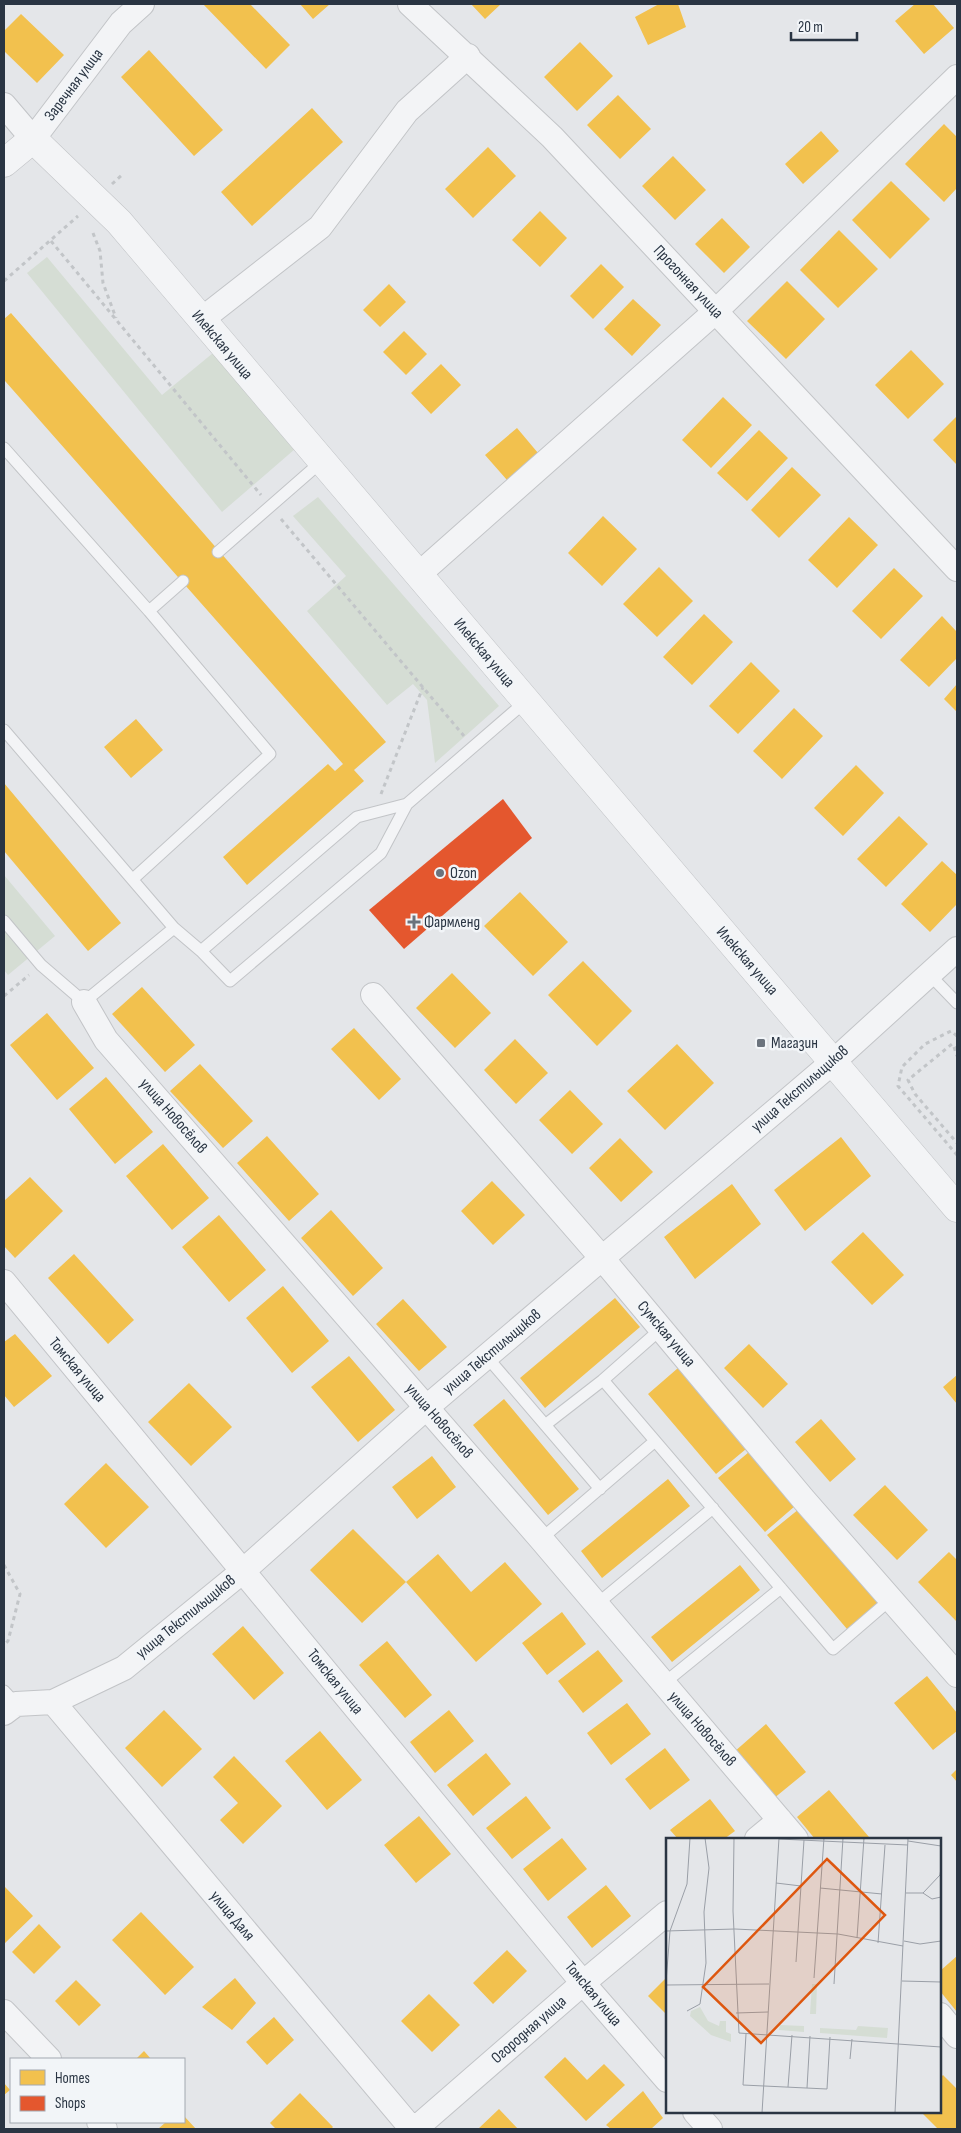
<svg xmlns="http://www.w3.org/2000/svg" width="961" height="2133" font-family="'Sofia Sans Condensed',sans-serif">
<rect width="100%" height="100%" fill="#e4e6e9"/>
<path fill="#d5ddd4" d="M 47,257 L 162,395 L 213,353 L 295,449 L 222,512 L 27,273 Z
M 318,497 L 499,706 L 435,763 L 427,700 L 413,684 L 387,705 L 307,611 L 346,576 L 293,516 Z
M 4,875 L 55,936 L 8,975 L 4,970 Z"/>
<path fill="#f2c14e" d="M 203,4 L 250,4 L 290,45 L 266,69 Z
M 300,4 L 330,4 L 313,19 Z
M 471,4 L 501,4 L 485,19 Z
M 659,4 L 678,4 L 686,27 L 648,45 L 635,17 Z
M 915,4 L 933,4 L 954,28 L 924,54 L 895,21 Z
M 21,14 L 64,55 L 37,83 L 4,51 L 4,31 Z
M 580,42 L 613,76 L 577,111 L 544,77 Z
M 149,50 L 223,130 L 194,156 L 121,77 Z
M 618,95 L 651,129 L 620,159 L 587,125 Z
M 312,108 L 343,142 L 252,226 L 221,192 Z
M 944,124 L 957,137 L 957,188 L 944,202 L 905,164 Z
M 821,131 L 839,151 L 803,184 L 785,164 Z
M 488,147 L 516,176 L 473,218 L 445,189 Z
M 673,156 L 706,190 L 675,220 L 642,186 Z
M 891,181 L 930,219 L 890,259 L 852,220 Z
M 540,211 L 567,238 L 540,267 L 512,240 Z
M 722,218 L 750,247 L 724,273 L 695,244 Z
M 839,230 L 878,269 L 838,308 L 800,270 Z
M 601,264 L 624,287 L 593,319 L 570,296 Z
M 787,281 L 825,319 L 786,359 L 747,321 Z
M 389,284 L 406,302 L 380,327 L 363,310 Z
M 633,299 L 661,325 L 632,356 L 604,329 Z
M 11,313 L 386,742 L 354,770 L 364,781 L 247,885 L 223,857 L 328,764 L 335,771 L 343,764 L 5,381 L 4,382 L 4,319 Z
M 404,331 L 427,354 L 406,375 L 383,352 Z
M 911,350 L 944,384 L 908,419 L 875,385 Z
M 441,364 L 461,385 L 431,414 L 411,393 Z
M 723,397 L 752,425 L 711,468 L 682,440 Z
M 957,416 L 957,465 L 933,440 Z
M 517,428 L 538,453 L 507,480 L 485,455 Z
M 759,430 L 788,458 L 747,501 L 717,473 Z
M 792,467 L 821,495 L 779,538 L 751,510 Z
M 603,516 L 637,549 L 602,586 L 568,553 Z
M 849,517 L 878,545 L 837,588 L 808,560 Z
M 659,567 L 693,601 L 657,637 L 623,604 Z
M 894,568 L 923,596 L 881,639 L 852,611 Z
M 704,614 L 733,642 L 692,685 L 663,657 Z
M 942,616 L 957,632 L 957,658 L 929,687 L 900,660 Z
M 751,662 L 780,691 L 738,734 L 709,706 Z
M 957,684 L 957,712 L 944,699 Z
M 794,708 L 823,736 L 782,779 L 753,751 Z
M 136,719 L 163,750 L 131,778 L 104,747 Z
M 856,765 L 884,793 L 843,836 L 814,808 Z
M 4,783 L 121,923 L 88,951 L 4,851 Z
M 899,816 L 928,844 L 886,887 L 857,859 Z
M 942,861 L 957,875 L 957,904 L 930,932 L 901,904 Z
M 520,892 L 568,942 L 533,976 L 484,926 Z
M 583,961 L 632,1011 L 597,1046 L 548,995 Z
M 452,973 L 491,1013 L 455,1048 L 416,1008 Z
M 142,987 L 195,1045 L 165,1072 L 112,1014 Z
M 47,1013 L 94,1068 L 57,1100 L 10,1045 Z
M 354,1028 L 401,1079 L 379,1100 L 331,1049 Z
M 515,1039 L 548,1073 L 516,1104 L 484,1070 Z
M 677,1044 L 714,1083 L 665,1130 L 627,1091 Z
M 200,1064 L 253,1121 L 223,1148 L 170,1091 Z
M 106,1077 L 153,1132 L 115,1164 L 69,1109 Z
M 570,1090 L 603,1124 L 572,1154 L 539,1120 Z
M 267,1136 L 319,1194 L 289,1221 L 237,1163 Z
M 841,1137 L 871,1176 L 805,1231 L 774,1190 Z
M 620,1138 L 653,1172 L 621,1202 L 589,1168 Z
M 163,1144 L 209,1198 L 172,1230 L 126,1176 Z
M 30,1177 L 63,1211 L 15,1258 L 4,1246 L 4,1201 Z
M 492,1181 L 525,1215 L 493,1245 L 461,1211 Z
M 732,1184 L 761,1224 L 695,1279 L 664,1237 Z
M 331,1210 L 383,1268 L 353,1296 L 301,1238 Z
M 219,1215 L 266,1270 L 229,1302 L 182,1247 Z
M 863,1232 L 904,1275 L 872,1305 L 831,1262 Z
M 74,1254 L 134,1320 L 108,1344 L 48,1278 Z
M 283,1286 L 329,1341 L 292,1373 L 246,1318 Z
M 615,1298 L 640,1327 L 545,1408 L 520,1378 Z
M 403,1299 L 447,1347 L 419,1371 L 376,1324 Z
M 15,1334 L 52,1376 L 14,1407 L 4,1395 L 4,1342 Z
M 749,1344 L 788,1384 L 763,1408 L 724,1368 Z
M 349,1356 L 395,1410 L 358,1442 L 311,1387 Z
M 678,1368 L 746,1449 L 716,1474 L 648,1394 Z
M 957,1375 L 957,1404 L 943,1387 Z
M 189,1383 L 232,1427 L 191,1466 L 148,1422 Z
M 504,1399 L 579,1489 L 548,1515 L 473,1425 Z
M 821,1419 L 856,1459 L 830,1482 L 795,1442 Z
M 749,1452 L 795,1506 L 765,1532 L 718,1478 Z
M 432,1456 L 456,1487 L 417,1519 L 392,1487 Z
M 106,1463 L 149,1507 L 106,1548 L 64,1504 Z
M 668,1479 L 690,1506 L 602,1578 L 581,1551 Z
M 885,1485 L 928,1530 L 897,1560 L 853,1515 Z
M 799,1509 L 878,1603 L 847,1629 L 767,1535 Z
M 353,1529 L 406,1582 L 362,1623 L 310,1570 Z
M 949,1552 L 957,1560 L 957,1622 L 918,1582 Z
M 438,1554 L 471,1592 L 505,1562 L 542,1604 L 476,1662 L 406,1582 Z
M 740,1565 L 760,1590 L 672,1662 L 651,1637 Z
M 562,1612 L 586,1644 L 547,1675 L 522,1643 Z
M 243,1626 L 284,1673 L 254,1700 L 212,1654 Z
M 387,1641 L 432,1695 L 405,1718 L 359,1665 Z
M 598,1650 L 623,1681 L 583,1713 L 558,1681 Z
M 927,1676 L 957,1713 L 957,1731 L 933,1750 L 894,1703 Z
M 627,1703 L 651,1734 L 611,1765 L 587,1733 Z
M 164,1710 L 202,1749 L 162,1787 L 125,1748 Z
M 449,1710 L 474,1741 L 435,1773 L 410,1742 Z
M 766,1724 L 806,1772 L 773,1799 L 734,1752 Z
M 320,1731 L 362,1780 L 327,1810 L 285,1761 Z
M 665,1748 L 690,1780 L 650,1810 L 625,1779 Z
M 486,1753 L 511,1784 L 473,1816 L 447,1785 Z
M 234,1756 L 282,1806 L 243,1844 L 220,1820 L 238,1803 L 213,1777 Z
M 957,1769 L 957,1782 L 951,1775 Z
M 829,1790 L 869,1837 L 866,1839 L 815,1839 L 797,1817 Z
M 526,1796 L 551,1828 L 512,1859 L 486,1828 Z
M 710,1799 L 735,1831 L 724,1839 L 678,1839 L 670,1830 Z
M 419,1816 L 451,1854 L 416,1883 L 384,1845 Z
M 562,1838 L 587,1869 L 548,1901 L 523,1869 Z
M 606,1885 L 631,1916 L 592,1948 L 567,1917 Z
M 5,1887 L 33,1916 L 4,1944 L 4,1888 Z
M 141,1912 L 194,1967 L 165,1995 L 112,1940 Z
M 39,1924 L 61,1947 L 34,1974 L 12,1952 Z
M 507,1950 L 527,1971 L 493,2004 L 473,1983 Z
M 957,1956 L 957,2012 L 940,1991 L 940,1971 Z
M 667,1977 L 667,2015 L 648,1996 Z
M 235,1978 L 256,2003 L 232,2030 L 202,2007 Z
M 76,1980 L 101,2005 L 79,2026 L 55,2001 Z
M 429,1994 L 460,2025 L 432,2052 L 401,2021 Z
M 274,2017 L 294,2040 L 267,2065 L 246,2042 Z
M 144,2051 L 151,2059 L 136,2059 Z
M 565,2057 L 587,2080 L 604,2064 L 625,2085 L 586,2121 L 544,2077 Z
M 943,2075 L 957,2089 L 957,2129 L 938,2129 L 921,2112 L 940,2112 L 940,2078 Z
M 4,2083 L 10,2090 L 4,2095 Z
M 643,2091 L 663,2118 L 651,2129 L 611,2129 L 606,2125 Z
M 300,2093 L 333,2127 L 331,2129 L 276,2129 L 270,2123 Z
M 499,2109 L 518,2129 L 478,2129 Z
M 184,2116 L 196,2129 L 158,2129 L 166,2122 L 184,2122 Z"/>
<path fill="#e4572e" d="M 503,799 L 532,838 L 404,949 L 369,910 Z"/>
<g fill="none" stroke-linecap="round" stroke-linejoin="round">
<g stroke="#c2c4c7" stroke-width="13">
<path id="service" d="M 4,448 L 149,611
M 218,552 L 321,462
M 4,730 L 174,928
M 133,879 L 270,754 L 149,611 L 183,581
M 4,921 L 41,965 L 84,1002 L 174,928 L 201,951 L 230,981 L 381,853 L 407,804 L 525,702
M 201,951 L 357,817 L 407,804
M 929,974 L 957,1003
M 662,1328 L 603,1380 L 833,1649 L 891,1599
M 487,1357 L 600,1489
M 545,1425 L 603,1380
M 541,1539 L 655,1441
M 597,1604 L 713,1508
M 663,1684 L 781,1588
M 4,1691 L 16,1704"/>
</g>
<g stroke="#c2c4c7" stroke-width="26">
<path id="minor" d="M 410,4 L 552,137 L 957,569
M 4,105 L 33,139 L 121,23 L 142,4
M 201,320 L 320,227 L 407,111 L 468,56
M 418,575 L 716,311 L 957,77
M 373,995 L 601,1257 L 804,1500 L 957,1675
M 84,1002 L 106,1040 L 541,1539 L 796,1839
M 4,1282 L 583,1983 L 667,2080
M 53,1702 L 412,2129
M 4,1713 L 16,1704 L 53,1702 L 124,1668 L 243,1571 L 427,1407 L 834,1061 L 957,949
M 757,1839 L 780,1820
M 4,2012 L 49,2059
M 940,2015 L 957,2036
M 695,2112 L 710,2129
M 99,2122 L 105,2129
M 415,2129 L 583,1983 L 667,1913"/>
</g>
<g stroke="#c2c4c7" stroke-width="29">
<path id="tertiary" d="M 4,163 L 33,139 L 119,222 L 957,1208"/>
</g>
<path stroke="#c2c5c8" stroke-width="3" stroke-dasharray="4 4" stroke-linecap="butt" d="M 112,184 L 122,175
M 93,233 L 100,251 L 103,283 L 116,318
M 51,241 L 261,495
M 4,281 L 78,216
M 281,519 L 464,736
M 381,794 L 423,687
M 4,996 L 29,975
M 957,1036 L 951,1031 L 925,1044 L 902,1067 L 898,1086 L 957,1155
M 954,1047 L 957,1056
M 957,1050 L 952,1044 L 908,1080 L 915,1094 L 957,1143
M 4,1565 L 20,1594 L 8,1641 L 4,1645"/>
<use href="#service" stroke="#f3f4f6" stroke-width="11"/>
<use href="#minor" stroke="#f3f4f6" stroke-width="24"/>
<use href="#tertiary" stroke="#f3f4f6" stroke-width="28"/>
</g>
<g fill="#6b737d" stroke="#f2f5f8" stroke-width="2">
<circle cx="440" cy="873" r="5"/>
<path d="M411.5 914.5h5v5h5v5h-5v5h-5v-5h-5v-5h5z"/>
<rect x="756" y="1038" width="10" height="10" rx="2.5"/>
</g>
<g text-anchor="middle" dominant-baseline="central" stroke-width="5" stroke-linejoin="round" paint-order="stroke">
<g font-size="16" fill="#2a3543" stroke="#f2f5f8">
<text transform="translate(74 85) rotate(-53)">Заречная улица</text>
<text transform="translate(688 282) rotate(47)">Прогонная улица</text>
<text transform="translate(222 345) rotate(50)">Илекская улица</text>
<text transform="translate(484 653) rotate(50)">Илекская улица</text>
<text transform="translate(747 961) rotate(49)">Илекская улица</text>
<text transform="translate(800 1089) rotate(-41)">улица Текстильщиков</text>
<text transform="translate(173 1116) rotate(49)">улица Новосёлов</text>
<text transform="translate(666 1334) rotate(50)">Сумская улица</text>
<text transform="translate(492 1352) rotate(-40)">улица Текстильщиков</text>
<text transform="translate(77 1370) rotate(50)">Томская улица</text>
<text transform="translate(439 1421) rotate(49)">улица Новосёлов</text>
<text transform="translate(186 1617) rotate(-39)">улица Текстильщиков</text>
<text transform="translate(335 1682) rotate(51)">Томская улица</text>
<text transform="translate(702 1729) rotate(49)">улица Новосёлов</text>
<text transform="translate(232 1916) rotate(50)">улица Даля</text>
<text transform="translate(593 1994) rotate(50)">Томская улица</text>
<text transform="translate(529 2030) rotate(-41)">Огородная улица</text>
</g>
<g font-size="16" fill="#2a3543" stroke="#f2f5f8" text-anchor="start">
<text x="450" y="873">Ozon</text>
<text x="424" y="922">Фармленд</text>
<text x="771" y="1043">Магазин</text>
</g>
</g>
<g transform="translate(666 1838)">
<rect width="275" height="275" fill="#e4e6e9"/>
<path d="M 146,146 L 151,146 L 150,176 L 144,176 ZM 34,169 L 42,183 L 53,188 L 54,183 L 60,183 L 60,194 L 65,196 L 65,204 L 45,197 L 24,178 L 25,173 ZM 114,187 L 138,188 L 138,194 L 113,192 ZM 192,188 L 222,190 L 221,200 L 154,195 L 154,190 L 190,192 Z" fill="#d5ddd4"/>
<path fill="none" stroke="#9a9fa7" stroke-width="1" d="M 68,0 L 67,73 L 73,195 L 275,209M 113,1 L 242,7M 242,3 L 275,8M 110,45 L 135,48M 154,50 L 216,56M 240,55 L 257,55M 257,55 L 274,37 L 275,30M 257,55 L 266,61 L 275,59M 0,93 L 69,91 L 172,96 L 237,108M 191,100 L 198,0M 238,103 L 254,106 L 275,103M 212,105 L 219,7M 130,124 L 138,2M 148,140 L 158,0M 236,143 L 275,144M 0,144 L 4,93 L 21,46 L 24,0M 168,146 L 177,0M 0,147 L 103,146M 21,173 L 34,166 L 40,125 L 38,74 L 43,30 L 39,0M 70,175 L 102,174M 80,196 L 77,247 L 161,251 L 164,199M 184,221 L 186,201M 122,249 L 126,197M 141,250 L 144,198M 96,275 L 113,0M 229,275 L 242,0"/>
<path fill="#de570f" fill-opacity="0.15" stroke="#de570f" stroke-width="2.5" d="M 161,21 L 219,77 L 95,205 L 37,149 Z"/>
<rect width="275" height="275" fill="none" stroke="#2a3543" stroke-width="2.5"/>
</g>
<rect width="961" height="2133" fill="none" stroke="#2a3543" stroke-width="10"/>
<rect x="10" y="2058" width="175" height="65" fill="#f2f5f8" stroke="#a2a8b0"/>
<rect x="20" y="2070" width="25" height="15" fill="#f2c14e" stroke="#a2a8b0"/>
<text x="55" y="2083" font-size="15" fill="#2a3543">Homes</text>
<rect x="20" y="2096" width="25" height="15" fill="#e4572e" stroke="#a2a8b0"/>
<text x="55" y="2108" font-size="15" fill="#2a3543">Shops</text>
<path d="M791 32v8h66v-8" fill="none" stroke="#2a3543" stroke-width="2.5"/>
<text x="798" y="32" font-size="15" fill="#2a3543" stroke="#f2f5f8" stroke-width="4" paint-order="stroke">20 m</text>
</svg>
